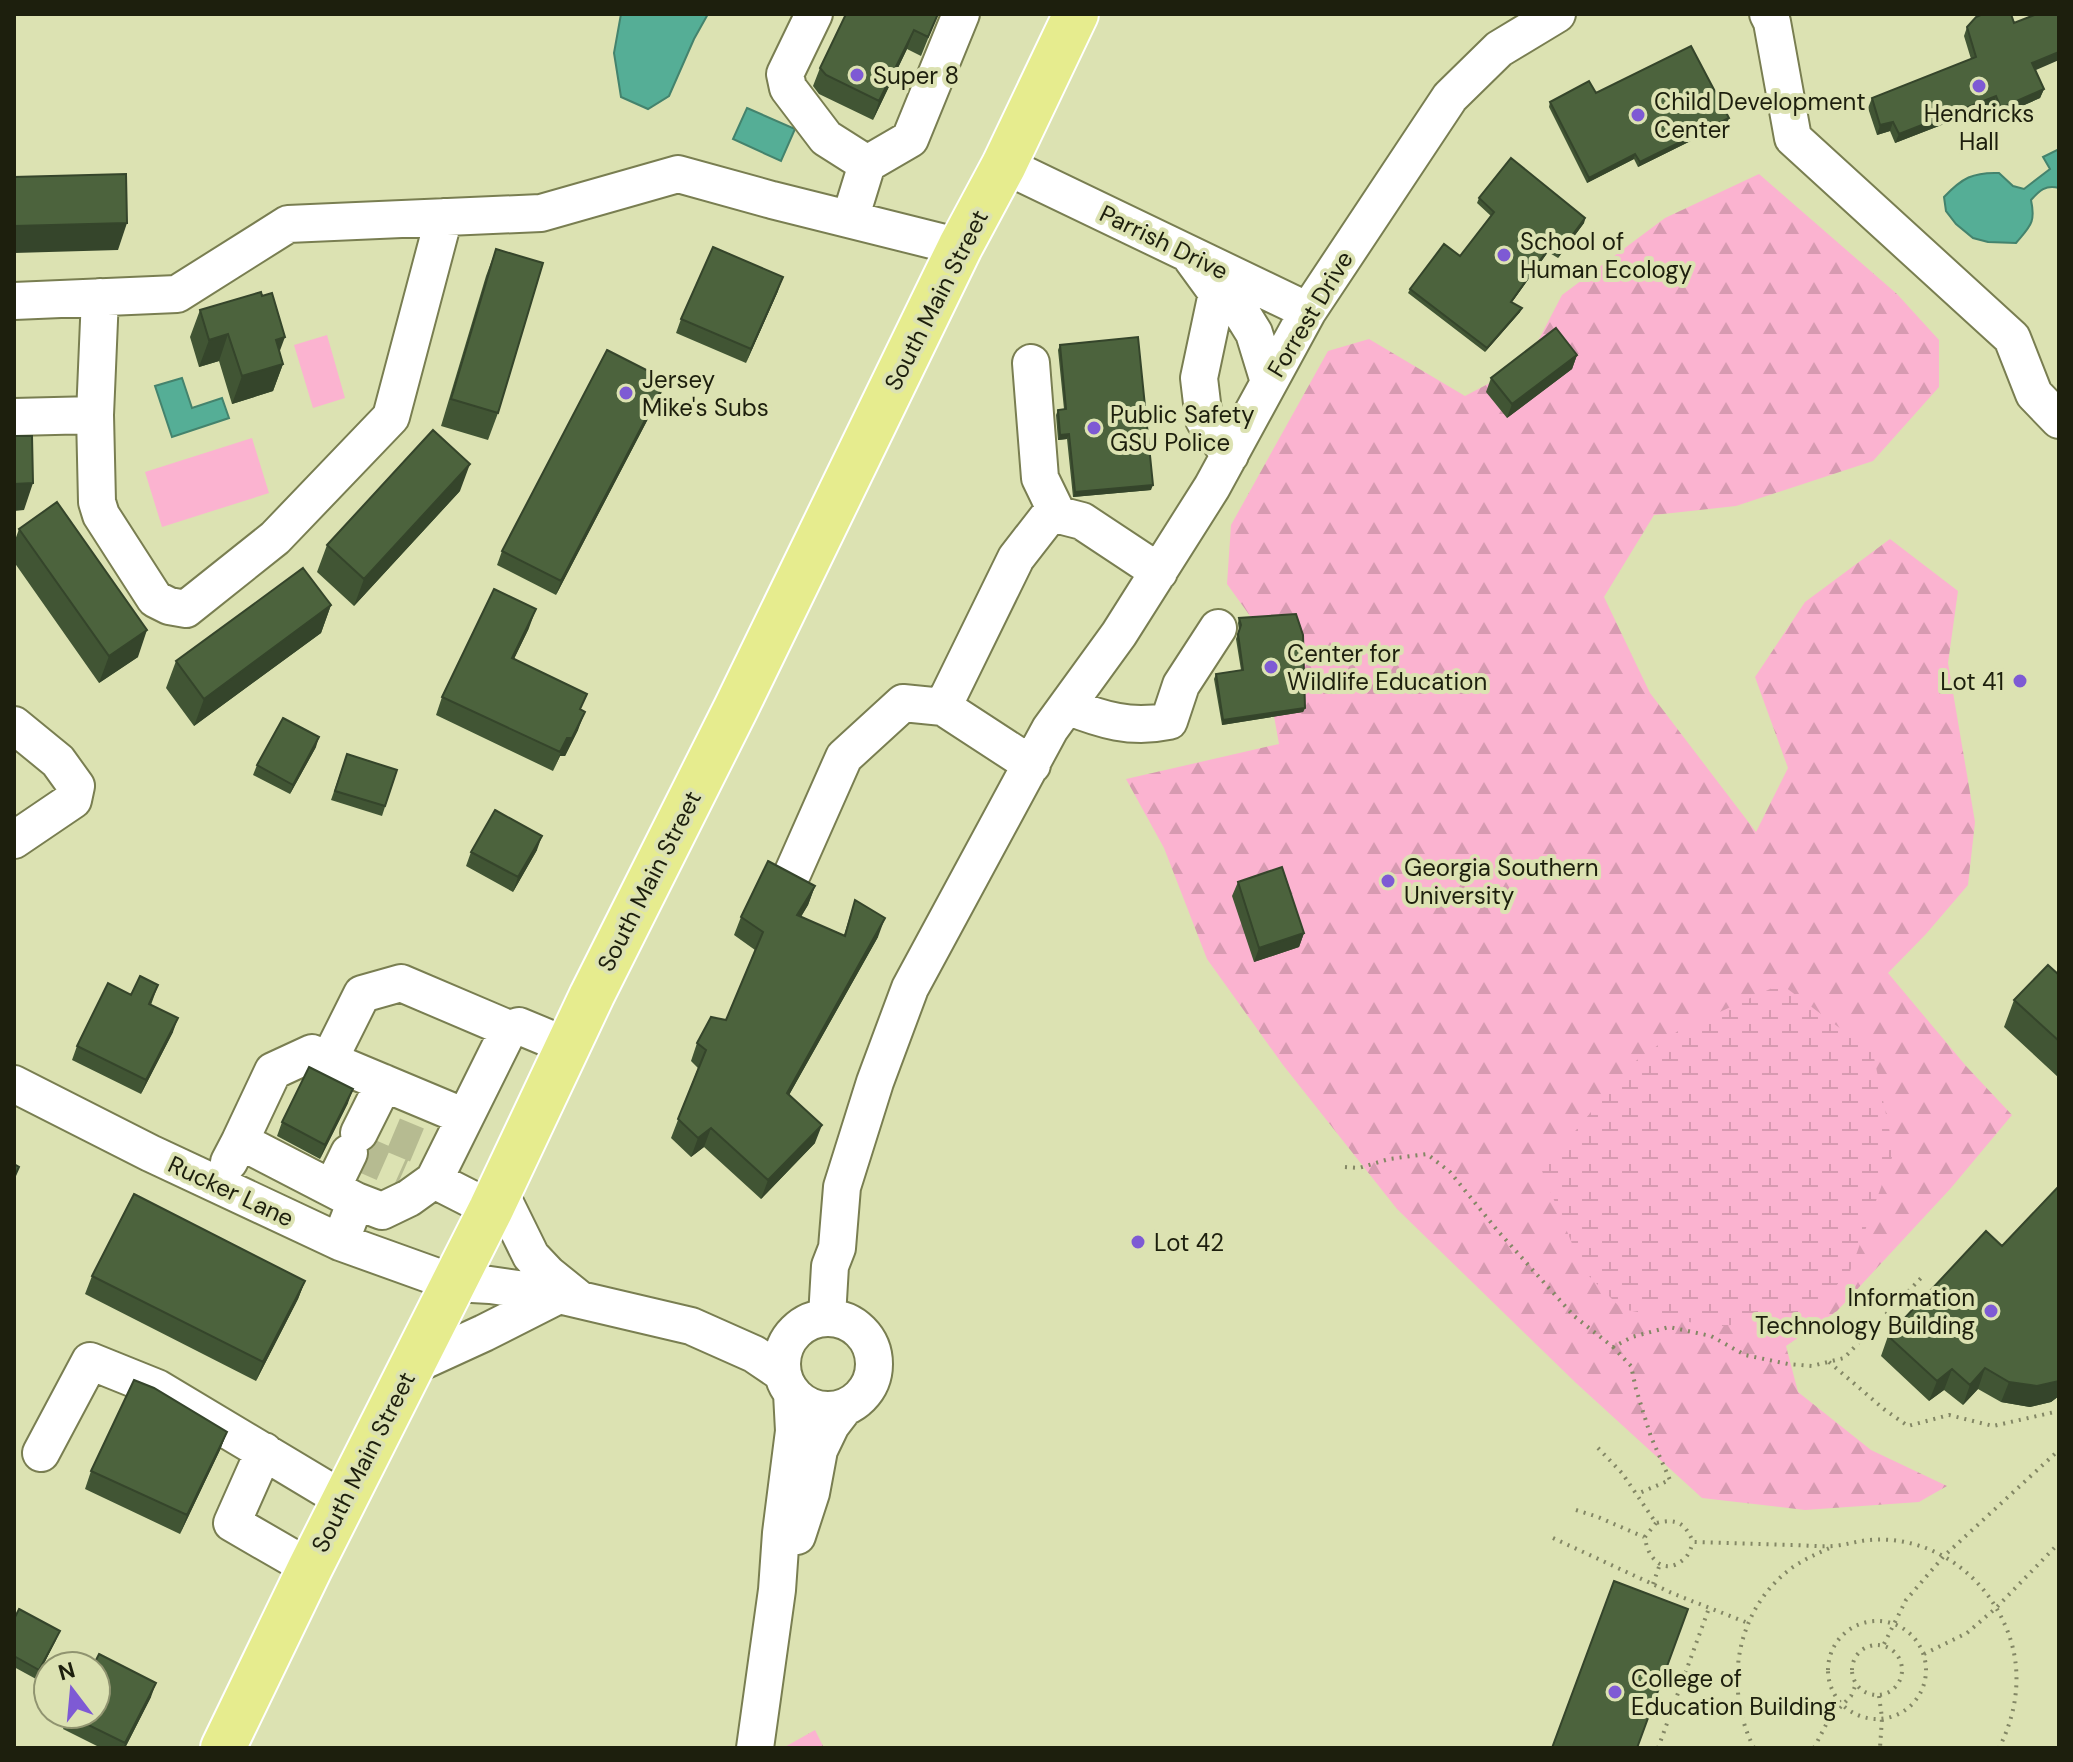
<svg xmlns="http://www.w3.org/2000/svg" width="2073" height="1762" font-family="'DM Sans',sans-serif">
<defs>
<pattern id="forest-firs" width="22" height="20" patternUnits="userSpaceOnUse" patternTransform="scale(2)"><rect width="22" height="20" fill="#fbb3d0"/><path d="M5 1l3.5 6h-7zM16 11l3.5 6h-7z" fill="#d79ab1"/></pattern>
<pattern id="wetland-marsh" width="20" height="14" patternUnits="userSpaceOnUse" patternTransform="scale(2)"><rect width="20" height="14" fill="#fbb3d0"/><path d="M1 5h8M5 5V1M11 12h8M15 12V8" fill="none" stroke="#d79ab1"/></pattern>
</defs>
<rect width="100%" height="100%" fill="#dce2b2"/>
<path fill="url(#forest-firs)" d="M 1759,174 L 1897,294 L 1939,340 L 1939,387 L 1873,461 L 1736,506 L 1654,515 L 1604,597 L 1650,693 L 1756,832 L 1788,768 L 1755,677 L 1805,602 L 1890,539 L 1958,591 L 1948,663 L 1975,822 L 1968,885 L 1926,934 L 1888,973 L 1966,1066 L 2012,1115 L 1951,1188 L 1837,1311 L 1786,1346 L 1798,1392 L 1871,1450 L 1947,1486 L 1919,1502 L 1805,1510 L 1702,1498 L 1576,1383 L 1397,1209 L 1283,1065 L 1207,959 L 1164,848 L 1126,779 L 1279,744 L 1258,627 L 1227,584 L 1231,525 L 1328,351 L 1369,339 L 1465,396 L 1526,364 L 1562,295 L 1665,218 Z
M 815,1730 L 824,1748 L 783,1748 Z"/>
<path fill="url(#wetland-marsh)" d="M 1781,984 L 1873,1053 L 1894,1152 L 1849,1274 L 1802,1316 L 1715,1327 L 1622,1309 L 1583,1270 L 1542,1171 L 1630,1065 L 1678,1031 Z"/>
<path fill="#fbb3d0" d="M 327,335 L 345,398 L 313,408 L 294,345 Z
M 252,438 L 269,493 L 162,527 L 145,472 Z"/>
<path fill="#55ae96" stroke="#44836d" stroke-width="2" d="M 621,14 L 708,14 L 694,39 L 669,96 L 648,109 L 621,97 L 614,53 Z
M 747,108 L 795,129 L 781,161 L 733,139 Z
M 2059,149 L 2059,188 C 2046,184 2039,191 2031,200 C 2036,223 2030,226 2016,243 L 1988,242 L 1973,238 L 1956,224 L 1946,211 L 1944,197 C 1962,178 1973,172 1999,173 L 2013,186 L 2024,189 L 2050,169 L 2043,157 Z
M 182,378 L 192,408 L 222,398 L 229,418 L 172,437 L 155,386 Z"/>
<g fill="none" stroke-linecap="round" stroke-linejoin="round">
<path stroke="#b6bb91" stroke-width="36" stroke-dasharray="36 18" stroke-linecap="butt" d="M 393,1135 L 417,1145
M 351,1149 L 403,1172"/>
<g stroke="#797e51" stroke-width="40">
<path id="minor" d="M 814,14 L 785,74 L 788,88 L 826,138 L 867,164
M 1768,14 L 1772,22 L 1793,138 L 2012,338 L 2034,394 L 2059,420
M 1004,165 L 1308,311
M 850,219 L 867,164 L 910,139 L 961,14
M 1190,256 L 1217,293 L 1199,378 L 1204,420 L 1230,455
M 1217,293 L 1241,312 L 1254,333 L 1269,382
M 14,301 L 177,294 L 288,224 L 541,213 L 678,174 L 772,200 L 960,247
M 1031,363 L 1040,478 L 1058,515
M 95,415 L 97,502 L 101,515 L 155,599 L 169,606 L 186,609 L 275,538 L 391,417 L 444,217
M 14,417 L 95,415 L 100,297
M 1067,706 C 1102,720 1131,729 1169,721 L 1181,685 L 1218,628
M 943,707 L 1016,558 L 1051,513 L 1082,521 L 1159,572
M 14,725 L 58,761 L 76,786 L 73,800 L 14,840
M 793,872 L 844,757 L 903,703 L 943,707 L 1032,765
M 329,1060 L 362,994 L 401,983 L 509,1029
M 14,1084 L 150,1153 L 340,1242 L 454,1283 L 490,1285 L 559,1295 L 691,1326 L 754,1354 L 782,1373
M 359,1133 L 384,1083
M 240,1141 L 273,1071 L 312,1053 L 465,1117
M 229,1162 L 240,1141 L 356,1201
M 434,1180 L 509,1029 L 519,1026 L 567,1046
M 332,1188 L 349,1153
M 499,1191 L 531,1256 L 548,1274 L 579,1299
M 340,1242 L 356,1201 L 382,1211 L 409,1198 L 434,1180 L 491,1209
M 827,1317 L 830,1266 L 837,1248 L 842,1187 L 875,1082 L 910,988 L 1050,729 L 1119,634 L 1212,487 L 1308,311 L 1450,97 L 1499,49 L 1557,14
M782 1364a46 46 0 1 1 92 0a46 46 0 1 1-92 0Z
M 412,1366 L 484,1333 L 559,1295
M 264,1451 L 232,1523 L 310,1568
M 41,1453 L 90,1361 L 157,1388 L 344,1500
M 797,1536 L 811,1493 L 819,1450 L 831,1425 L 844,1408
M 755,1748 L 777,1590 L 781,1533 L 794,1431 L 792,1393"/>
</g>
<g stroke="#fff" stroke-width="48">
<path id="major" d="M 223,1748 L 310,1568 L 491,1209 L 592,995 L 736,708 L 960,247 L 1004,165 L 1076,14"/>
</g>
<path stroke="#838765" stroke-width="4" stroke-dasharray="2 6" stroke-linecap="butt" d="M 1345,1167 L 1359,1168 L 1389,1159 L 1427,1154 L 1450,1172 L 1497,1230 L 1574,1316 L 1613,1347 L 1632,1337 L 1669,1327 L 1711,1336 L 1745,1355 L 1788,1364 L 1812,1366 L 1844,1358 L 1923,1276
M 1613,1347 L 1631,1366 L 1636,1389 L 1651,1437 L 1670,1480 L 1637,1494
M 1829,1362 L 1885,1410 L 1908,1426 L 1949,1415 L 1993,1426 L 2059,1411
M 1598,1448 L 1622,1473 L 1656,1523 C 1677,1518 1685,1523 1693,1542 C 1726,1543 1758,1544 1791,1545 C 1805,1545 1819,1547 1833,1546 C 1846,1545 1857,1541 1869,1540 C 1929,1535 1982,1572 2005,1625 C 2023,1665 2019,1709 1999,1748
M 1576,1510 L 1598,1517 L 1644,1537
M 1656,1523 L 1645,1537 C 1647,1558 1664,1577 1684,1559 C 1689,1555 1691,1548 1693,1542
M 1553,1538 L 1674,1594 L 1748,1623
M 1653,1584 L 1660,1564
M1828 1670a49 49 0 1 1 98 0a49 49 0 1 1-98 0Z
M 1884,1644 L 1906,1600 L 1944,1556 L 2059,1450
M1852 1670a25 25 0 1 1 50 0a25 25 0 1 1-50 0Z
M 1924,1654 L 1967,1633 L 1997,1607 L 2059,1543
M 1879,1696 L 1882,1718 L 1880,1748
M 1658,1748 L 1709,1608
M 1754,1748 C 1723,1687 1735,1609 1793,1567 C 1805,1559 1818,1553 1832,1547
M 1814,1748 L 1829,1719 L 1851,1696 L 1856,1684"/>
<use href="#minor" stroke="#fff" stroke-width="36"/>
<use href="#major" stroke="#e6ec8e" stroke-width="44"/>
</g>
<path fill="#415534" d="M 938,14 L 921,56 L 907,49 L 873,120 L 819,94 L 813,86 L 820,68 Z
M 1967,27 L 2035,70 L 2044,89 L 2040,98 L 1997,117 L 1993,105 L 1895,143 L 1890,131 L 1877,135 L 1868,108 L 1872,98 L 1971,59 L 1964,36 Z
M 1596,93 L 1727,123 L 1638,167 L 1634,159 L 1587,183 L 1549,107 L 1550,102 Z
M 1479,198 L 1585,218 L 1584,223 L 1558,258 L 1548,252 L 1512,302 L 1520,312 L 1485,352 L 1408,293 L 1410,289 L 1460,256 L 1491,216 L 1477,203 Z
M 496,249 L 498,413 L 488,440 L 441,426 L 486,276 Z
M 778,291 L 746,363 L 676,333 L 681,319 Z
M 200,310 L 279,352 L 283,364 L 273,391 L 232,404 L 219,361 L 199,367 L 190,337 Z
M 1060,345 L 1151,490 L 1073,497 L 1067,439 L 1058,440 L 1056,415 L 1058,410 L 1064,409 L 1058,350 Z
M 1577,355 L 1572,369 L 1507,418 L 1486,392 L 1491,378 Z
M 661,394 L 556,595 L 497,565 L 502,551 Z
M 460,491 L 354,606 L 317,572 L 327,545 Z
M 19,529 L 138,657 L 99,683 L 14,562 L 14,543 Z
M 331,605 L 321,633 L 194,726 L 166,688 L 176,661 Z
M 1239,618 L 1305,708 L 1303,712 L 1222,725 L 1214,679 L 1216,674 L 1241,670 L 1236,639 L 1239,630 L 1238,623 Z
M 529,628 L 514,659 L 581,710 L 578,730 L 565,756 L 560,756 L 553,771 L 436,715 L 442,697 Z
M 316,747 L 290,794 L 253,775 L 257,765 Z
M 347,754 L 397,770 L 382,816 L 331,800 Z
M 537,850 L 513,892 L 466,866 L 471,852 Z
M 1238,882 L 1304,933 L 1299,947 L 1254,962 L 1232,896 Z
M 815,886 L 808,905 L 801,917 L 844,935 L 855,900 L 878,937 L 789,1095 L 815,1143 L 761,1199 L 704,1147 L 691,1157 L 671,1138 L 698,1068 L 691,1061 L 697,1043 L 726,1020 L 755,950 L 734,935 L 741,917 Z
M 2059,975 L 2059,1078 L 2004,1027 L 2014,1000 Z
M 158,985 L 151,1005 L 173,1032 L 141,1094 L 72,1060 L 77,1046 L 131,995 Z
M 348,1103 L 320,1159 L 277,1136 L 282,1122 Z
M 2059,1186 L 2059,1396 L 2051,1402 L 2030,1407 L 2001,1402 L 1978,1389 L 1963,1405 L 1944,1390 L 1929,1401 L 1881,1356 L 1888,1336 L 2002,1246 Z
M 92,1276 L 305,1281 L 298,1299 L 256,1381 L 85,1294 Z
M 227,1432 L 220,1450 L 180,1534 L 85,1489 L 91,1471 Z
M 14,1619 L 56,1640 L 36,1679 L 14,1667 Z
M 151,1697 L 125,1748 L 101,1748 L 63,1729 L 69,1714 Z"/>
<path fill="#35452b" d="M 914,30 L 907,49 L 873,120 L 879,101 Z
M 2059,52 L 2059,60 L 2029,73 L 2032,63 Z
M 2044,89 L 2040,98 L 1997,117 L 2001,108 Z
M 1996,96 L 1993,105 L 1895,143 L 1899,134 Z
M 1729,118 L 1727,123 L 1638,167 L 1640,162 Z
M 1893,122 L 1890,131 L 1877,135 L 1880,125 Z
M 1635,154 L 1634,159 L 1587,183 L 1589,178 Z
M 1585,218 L 1584,223 L 1558,258 L 1559,253 Z
M 127,223 L 118,250 L 14,253 L 14,226 Z
M 1549,248 L 1548,252 L 1509,306 L 1511,302 Z
M 783,277 L 778,291 L 746,363 L 751,349 Z
M 1522,308 L 1520,312 L 1485,352 L 1487,348 Z
M 228,334 L 219,361 L 199,367 L 209,340 Z
M 285,337 L 275,364 L 276,340 Z
M 1577,355 L 1572,369 L 1507,418 L 1512,404 Z
M 283,364 L 273,391 L 232,404 L 242,376 Z
M 666,380 L 661,394 L 556,595 L 561,581 Z
M 1069,434 L 1067,439 L 1058,440 L 1060,435 Z
M 470,464 L 460,491 L 354,606 L 364,579 Z
M 33,483 L 24,510 L 14,511 L 14,484 Z
M 1153,485 L 1151,490 L 1073,497 L 1075,492 Z
M 331,605 L 321,633 L 194,726 L 204,699 Z
M 536,609 L 529,628 L 505,677 L 512,658 Z
M 147,630 L 138,657 L 99,683 L 109,656 Z
M 1305,708 L 1303,712 L 1222,725 L 1223,720 Z
M 585,712 L 578,730 L 565,756 L 560,756 L 553,771 L 567,738 Z
M 319,737 L 316,747 L 290,794 L 293,785 Z
M 542,836 L 537,850 L 513,892 L 518,877 Z
M 815,886 L 808,905 L 790,934 L 797,915 Z
M 885,918 L 878,937 L 780,1111 L 787,1093 Z
M 1304,933 L 1299,947 L 1254,962 L 1259,948 Z
M 178,1018 L 173,1032 L 141,1094 L 146,1080 Z
M 353,1089 L 348,1103 L 320,1159 L 325,1145 Z
M 822,1125 L 815,1143 L 761,1199 L 768,1180 Z
M 711,1128 L 704,1147 L 691,1157 L 698,1138 Z
M 305,1281 L 298,1299 L 256,1381 L 263,1362 Z
M 1985,1368 L 1978,1389 L 1963,1405 L 1970,1385 Z
M 1952,1369 L 1944,1390 L 1929,1401 L 1937,1381 Z
M 2059,1381 L 2059,1396 L 2051,1402 L 2030,1407 L 2001,1402 L 2009,1382 Z
M 227,1432 L 220,1450 L 180,1534 L 187,1515 Z
M 60,1631 L 56,1640 L 36,1679 L 39,1670 Z
M 156,1683 L 151,1697 L 125,1748 L 123,1748 Z"/>
<path fill="#4c633d" stroke="#35452b" stroke-width="2" d="M 846,14 L 938,14 L 928,37 L 914,30 L 879,101 L 826,75 L 820,68 Z
M 1983,14 L 2011,14 L 2014,23 L 2037,14 L 2059,14 L 2059,52 L 2032,63 L 2044,89 L 2001,108 L 1996,96 L 1899,134 L 1893,122 L 1880,125 L 1872,98 L 1976,57 L 1967,27 L 1976,17 Z
M 1691,46 L 1729,118 L 1640,162 L 1635,154 L 1589,178 L 1550,102 L 1589,81 L 1596,93 Z
M 1511,158 L 1585,218 L 1559,253 L 1549,248 L 1511,302 L 1522,308 L 1487,348 L 1410,289 L 1444,244 L 1460,256 L 1494,212 L 1479,198 Z
M 126,174 L 127,223 L 14,226 L 14,177 Z
M 713,247 L 783,277 L 751,349 L 681,319 Z
M 496,249 L 543,263 L 498,413 L 451,399 Z
M 261,292 L 262,296 L 272,293 L 285,337 L 276,340 L 283,364 L 242,376 L 228,334 L 209,340 L 200,310 Z
M 1556,328 L 1577,355 L 1512,404 L 1491,378 Z
M 1138,337 L 1153,485 L 1075,492 L 1069,434 L 1060,435 L 1058,410 L 1066,409 L 1060,345 Z
M 607,350 L 666,380 L 561,581 L 502,551 Z
M 433,430 L 470,464 L 364,579 L 327,545 Z
M 14,436 L 32,436 L 33,483 L 14,484 Z
M 57,502 L 147,630 L 109,656 L 19,529 Z
M 303,568 L 331,605 L 204,699 L 176,661 Z
M 494,589 L 536,609 L 512,658 L 587,694 L 580,709 L 585,712 L 572,738 L 567,738 L 560,752 L 442,697 Z
M 1296,614 L 1303,635 L 1305,708 L 1223,720 L 1216,674 L 1243,670 L 1238,634 L 1241,625 L 1239,618 Z
M 283,718 L 319,737 L 293,785 L 257,765 Z
M 347,754 L 397,770 L 385,806 L 335,791 Z
M 495,810 L 542,836 L 518,877 L 471,852 Z
M 768,861 L 815,886 L 797,915 L 845,936 L 855,900 L 885,918 L 787,1093 L 822,1125 L 768,1180 L 711,1128 L 698,1138 L 678,1119 L 706,1050 L 697,1043 L 711,1017 L 726,1020 L 763,932 L 741,917 Z
M 1282,867 L 1304,933 L 1259,948 L 1238,882 Z
M 2048,965 L 2059,975 L 2059,1041 L 2014,1000 Z
M 140,976 L 158,985 L 149,1004 L 178,1018 L 146,1080 L 77,1046 L 108,983 L 131,995 Z
M 309,1067 L 353,1089 L 325,1145 L 282,1122 Z
M 14,1164 L 19,1167 L 14,1178 Z
M 2059,1186 L 2059,1381 L 2037,1386 L 2009,1382 L 1985,1368 L 1970,1385 L 1952,1369 L 1937,1381 L 1888,1336 L 1986,1231 L 2002,1246 Z
M 134,1194 L 305,1281 L 263,1362 L 92,1276 Z
M 134,1380 L 154,1388 L 227,1432 L 187,1515 L 91,1471 Z
M 1614,1581 L 1688,1609 L 1637,1748 L 1552,1748 Z
M 19,1609 L 60,1631 L 39,1670 L 14,1656 L 14,1619 Z
M 99,1654 L 156,1683 L 125,1743 L 68,1715 L 69,1714 L 96,1714 L 96,1666 L 93,1666 Z"/>
<g fill="#7e5ad4" stroke="#dce2b2" stroke-width="3">
<circle cx="857" cy="75" r="8"/>
<circle cx="1979" cy="86" r="8"/>
<circle cx="1638" cy="115" r="8"/>
<circle cx="1504" cy="255" r="8"/>
<circle cx="626" cy="393" r="8"/>
<circle cx="1094" cy="428" r="8"/>
<circle cx="1271" cy="667" r="8"/>
<circle cx="2020" cy="681" r="8"/>
<circle cx="1388" cy="881" r="8"/>
<circle cx="1138" cy="1242" r="8"/>
<circle cx="1991" cy="1311" r="8"/>
<circle cx="1615" cy="1692" r="8"/>
</g>
<g text-anchor="middle" dominant-baseline="central" stroke-width="8" stroke-linejoin="round" paint-order="stroke">
<g font-size="24" fill="#1d1f0d" stroke="#dce2b2" text-anchor="start">
<text x="873" y="75">Super 8</text>
<text x="1654" y="101">Child Development<tspan x="1654" dy="28">Center</tspan></text>
<text x="1979" y="113" text-anchor="middle">Hendricks<tspan x="1979" dy="28">Hall</tspan></text>
<text x="1520" y="241">School of<tspan x="1520" dy="28">Human Ecology</tspan></text>
<text x="642" y="379">Jersey<tspan x="642" dy="28">Mike's Subs</tspan></text>
<text x="1110" y="414">Public Safety<tspan x="1110" dy="28">GSU Police</tspan></text>
<text x="1287" y="653">Center for<tspan x="1287" dy="28">Wildlife Education</tspan></text>
<text x="2004" y="681" text-anchor="end">Lot 41</text>
<text x="1404" y="867">Georgia Southern<tspan x="1404" dy="28">University</tspan></text>
<text x="1154" y="1242">Lot 42</text>
<text x="1975" y="1297" text-anchor="end">Information<tspan x="1975" dy="28">Technology Building</tspan></text>
<text x="1631" y="1678">College of<tspan x="1631" dy="28">Education Building</tspan></text>
</g>
<g font-size="24" fill="#1d1f0d" stroke="#dce2b2">
<text transform="translate(1164 242) rotate(26)">Parrish Drive</text>
<text transform="translate(936 300) rotate(-63)">South Main Street</text>
<text transform="translate(1310 314) rotate(-59)">Forrest Drive</text>
<text transform="translate(649 881) rotate(-63)">South Main Street</text>
<text transform="translate(231 1191) rotate(25)">Rucker Lane</text>
<text transform="translate(363 1462) rotate(-63)">South Main Street</text>
</g>
</g>
<rect width="2073" height="1762" fill="none" stroke="#1d1f0d" stroke-width="32"/>
<g transform="translate(72 1690) rotate(344)"><circle r="38" fill="#dce2b2" stroke="#909470" stroke-width="2"/>
<path d="M0-6L14 30L0 20L-14 30Z" fill="#7e5ad4"/>
<text y="-12" font-size="22" font-weight="bold" text-anchor="middle" fill="#1d1f0d">N</text>
</g>
</svg>
